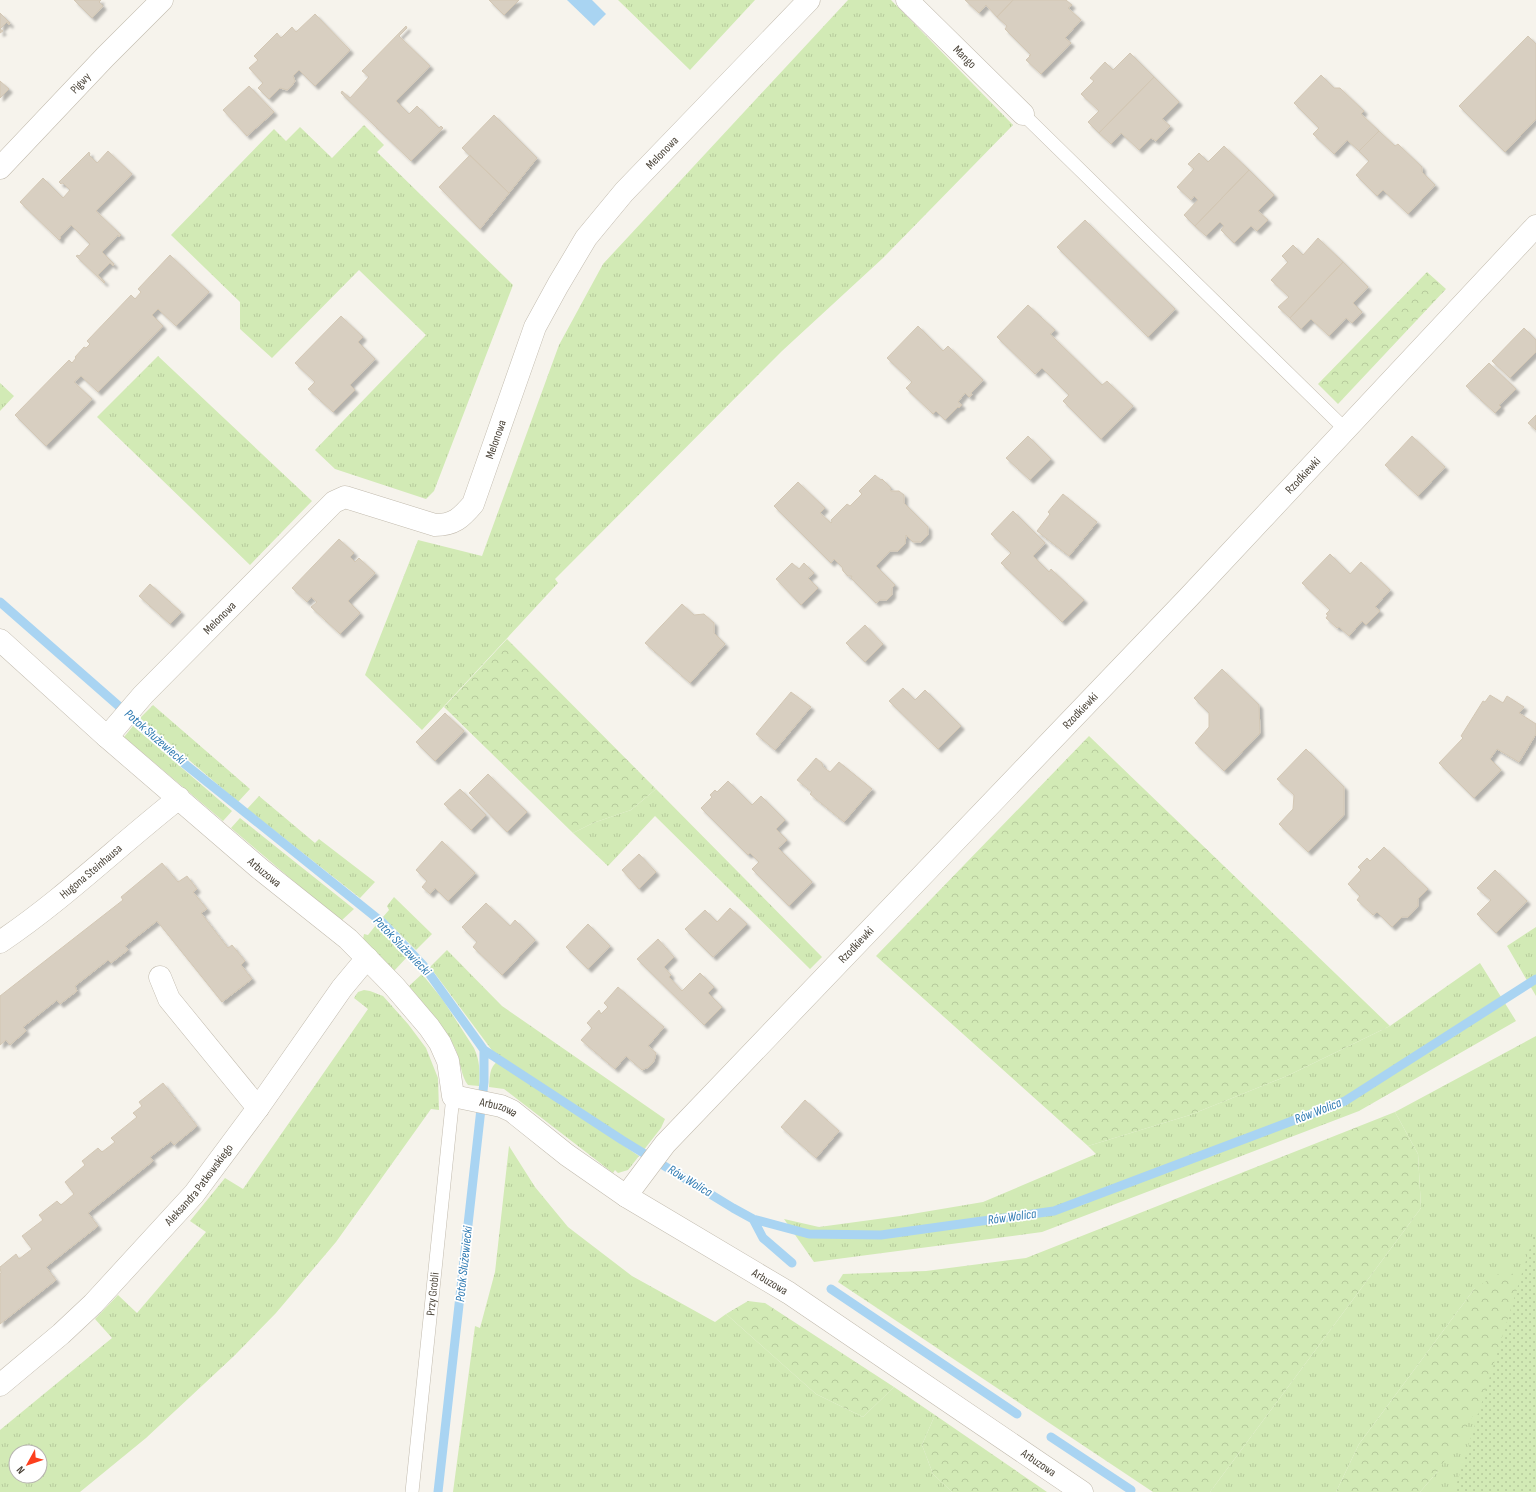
<svg xmlns="http://www.w3.org/2000/svg" width="1536" height="1492" font-family="'Sofia Sans Condensed',sans-serif">
<defs>
<pattern id="grass-tufts" width="24" height="20" patternUnits="userSpaceOnUse"><rect width="24" height="20" fill="#d2eab5"/><path d="M3 7l-1-3M5 7V3M7 7l1-3M15 17l-1-3M17 17v-4M19 17l1-3" fill="none" stroke="#b6ca9c"/></pattern>
<pattern id="forest-crowns" width="20" height="18" patternUnits="userSpaceOnUse"><rect width="20" height="18" fill="#d2eab5"/><path d="M2 6a3 3 0 1 1 6 0M12 15a3 3 0 1 1 6 0" fill="none" stroke="#b6ca9c"/></pattern>
<pattern id="park-dots" width="8" height="8" patternUnits="userSpaceOnUse"><rect width="8" height="8" fill="#d2eab5"/><path d="M2 2h.1M6 6h.1" fill="none" stroke="#b6ca9c" stroke-width="1.8" stroke-linecap="round"/></pattern>
<filter id="shadow"><feDropShadow dx="3.5" dy="3.5" stdDeviation="1" flood-color="#0004"/></filter>
</defs>
<rect width="100%" height="100%" fill="#f6f3ec"/>
<path fill="url(#grass-tufts)" fill-rule="evenodd" d="M 618,0 L 755,0 L 690,70 Z
M 848,0 L 891,0 L 1013,125 L 883,258 L 782,351 L 555,579 L 558,583 L 422,730 L 365,675 L 418,540 L 482,556 L 559,345 L 603,264 Z
M 364,125 L 384,145 L 377,152 L 513,285 L 434,491 L 426,499 L 335,469 L 315,450 L 426,335 L 359,270 L 272,358 L 240,329 L 240,302 L 171,235 L 274,129 L 286,141 L 300,127 L 332,158 Z
M 158,356 L 312,501 L 250,565 L 97,417 Z
M 0,383 L 14,396 L 0,411 Z
M 153,705 L 250,789 L 238,802 L 140,718 Z
M 133,726 L 232,811 L 223,821 L 124,737 Z
M 656,789 L 822,957 L 810,969 L 655,816 L 608,866 L 573,833 L 593,823 L 631,810 Z
M 259,796 L 315,843 L 319,839 L 375,882 L 360,898 L 247,809 Z
M 240,818 L 354,909 L 341,921 L 338,919 L 231,828 Z
M 394,897 L 432,934 L 416,950 L 383,917 L 389,910 L 387,906 Z
M 376,925 L 408,956 L 394,971 L 363,939 L 364,934 L 368,935 Z
M 1536,927 L 1536,996 L 1507,946 Z
M 447,950 L 502,1006 L 665,1119 L 661,1128 L 643,1151 L 498,1057 L 494,1053 L 430,967 Z
M 1480,963 L 1516,1021 L 1359,1111 L 1042,1232 L 814,1262 L 784,1219 L 819,1227 L 900,1216 L 983,1202 L 1096,1154 L 1088,1146 L 1190,1115 L 1287,1076 L 1390,1026 Z
M 422,974 L 443,1000 L 474,1048 C 480,1061 480,1072 479,1086 L 468,1085 C 461,1077 460,1058 455,1048 C 443,1025 425,1006 409,986 Z
M 364,990 L 370,991 L 383,996 L 408,1024 L 426,1048 L 438,1078 L 439,1110 L 431,1109 L 336,1242 L 276,1313 L 234,1356 L 146,1438 L 80,1492 L 0,1492 L 0,1430 L 112,1338 L 95,1319 L 118,1295 L 137,1313 L 206,1232 L 190,1221 L 225,1178 L 243,1189 L 368,1009 L 354,998 L 358,992 ZM 16,1452 L 40,1452 L 40,1476 L 16,1476 Z
M 1536,1036 L 1536,1492 L 1420,1492 L 1438,1471 L 1475,1288 L 1359,1444 L 1336,1492 L 1210,1492 L 1421,1208 L 1418,1154 L 1395,1112 Z
M 498,1061 L 503,1064 L 639,1156 L 628,1170 L 618,1173 L 615,1170 L 613,1173 L 504,1089 L 489,1087 C 490,1077 489,1067 498,1061 Z
M 509,1146 L 535,1187 L 568,1227 L 632,1276 L 715,1322 L 726,1314 L 816,1394 L 863,1417 L 894,1387 L 935,1415 L 922,1445 L 933,1474 L 952,1492 L 453,1492 L 475,1326 L 480,1328 L 495,1272 Z"/>
<path fill="url(#forest-crowns)" d="M 1427,272 L 1446,289 L 1338,404 L 1318,384 Z
M 507,639 L 656,789 L 631,810 L 593,823 L 573,833 L 444,707 Z
M 1089,736 L 1390,1026 L 1287,1076 L 1190,1115 L 1088,1146 L 876,956 Z
M 1395,1112 L 1418,1154 L 1421,1208 L 1210,1492 L 1153,1492 L 838,1282 L 843,1274 L 926,1271 L 1026,1258 Z
M 1505,1270 L 1536,1286 L 1517,1346 L 1438,1471 L 1420,1492 L 1336,1492 L 1359,1444 L 1475,1288 Z
M 748,1301 L 765,1303 L 894,1387 L 863,1417 L 816,1394 L 726,1314 Z
M 935,1415 L 1047,1492 L 952,1492 L 933,1474 L 922,1445 Z"/>
<path fill="url(#park-dots)" d="M 1536,1228 L 1536,1492 L 1454,1492 Z"/>
<path fill="#a9d4f2" d="M 567,0 L 592,0 L 606,14 L 594,26 Z"/>
<g fill="none" stroke-linecap="round" stroke-linejoin="round">
<path stroke="#a9d4f2" stroke-width="9" d="M 0,602 L 186,765 L 383,923 L 423,965 L 484,1050 L 484,1082 L 438,1492
M 484,1050 L 622,1140 L 733,1208 L 753,1219 L 809,1234 L 881,1235 L 1054,1211 L 1345,1101 L 1536,979
M 753,1219 L 763,1238 L 792,1263
M 831,1289 L 1017,1414
M 1051,1437 L 1131,1490"/>
</g>
<path fill="#d8cfc1" stroke="#d3c7b4" filter="url(#shadow)" d="M 74,0 L 101,0 L 99,2 L 103,6 L 92,18 Z
M 489,0 L 519,0 L 504,15 Z
M 965,0 L 1013,0 L 997,17 L 986,5 L 979,13 Z
M 1013,0 L 1066,0 L 1072,5 L 1068,8 L 1081,20 L 1065,38 L 1071,43 L 1041,74 L 1026,60 L 1030,56 L 1029,56 L 1031,55 L 1005,29 L 1007,26 L 997,17 Z
M 0,13 L 10,23 L 9,25 L 7,22 L 0,29 L 3,31 L 0,33 Z
M 315,14 L 350,50 L 315,86 L 299,70 L 293,76 L 295,81 L 291,87 L 287,90 L 280,88 L 269,99 L 258,88 L 263,83 L 249,68 L 258,60 L 254,56 L 277,33 L 281,38 L 292,27 L 296,32 Z
M 406,26 L 407,28 L 399,36 L 430,66 L 396,101 L 409,114 L 417,106 L 439,128 L 441,126 L 443,128 L 411,161 L 341,93 L 342,91 L 350,98 L 369,77 L 362,71 Z
M 1528,36 L 1536,44 L 1536,119 L 1505,152 L 1459,106 Z
M 1130,53 L 1154,77 L 1099,133 L 1088,122 L 1099,111 L 1081,94 L 1094,81 L 1090,78 L 1105,62 L 1113,70 Z
M 1321,75 L 1334,88 L 1340,88 L 1364,111 L 1361,114 L 1379,131 L 1359,151 L 1347,140 L 1334,154 L 1313,134 L 1319,128 L 1294,103 Z
M 1154,77 L 1179,102 L 1162,119 L 1170,126 L 1156,141 L 1151,138 L 1139,150 L 1121,133 L 1111,144 L 1099,133 Z
M 0,81 L 9,89 L 0,98 Z
M 249,86 L 274,112 L 247,136 L 223,110 Z
M 494,115 L 537,158 L 509,193 L 462,148 Z
M 1379,131 L 1395,146 L 1398,144 L 1422,167 L 1422,172 L 1435,185 L 1408,214 L 1383,190 L 1377,196 L 1356,175 L 1369,161 L 1359,151 Z
M 1224,146 L 1249,170 L 1195,226 L 1184,215 L 1198,200 L 1194,196 L 1191,200 L 1177,187 L 1194,169 L 1188,164 L 1199,153 L 1208,162 Z
M 108,151 L 132,174 L 96,211 L 121,235 L 119,237 L 118,235 L 102,252 L 114,264 L 113,266 L 110,263 L 98,275 L 105,282 L 104,283 L 76,256 L 78,255 L 79,256 L 90,244 L 71,225 L 60,237 L 61,238 L 59,240 L 20,202 L 43,178 L 63,198 L 70,190 L 63,183 L 61,184 L 59,182 L 89,152 L 90,154 L 89,155 L 97,163 Z
M 470,155 L 509,193 L 480,229 L 439,187 Z
M 1249,170 L 1274,195 L 1258,211 L 1268,220 L 1257,231 L 1251,226 L 1234,243 L 1221,230 L 1224,226 L 1220,222 L 1206,236 L 1195,226 Z
M 1085,220 L 1175,309 L 1148,337 L 1057,247 Z
M 1318,238 L 1343,262 L 1290,318 L 1278,307 L 1289,297 L 1271,280 L 1288,262 L 1282,256 L 1293,245 L 1303,255 Z
M 170,255 L 209,292 L 176,326 L 158,309 L 152,315 L 163,326 L 98,392 L 81,376 L 74,382 L 92,399 L 46,446 L 15,415 L 69,360 L 72,363 L 76,358 L 75,357 L 84,347 L 86,348 L 90,344 L 87,341 L 131,295 L 135,299 L 141,292 L 138,289 Z
M 1343,262 L 1368,287 L 1353,303 L 1362,312 L 1352,323 L 1346,318 L 1329,336 L 1311,319 L 1301,329 L 1290,318 Z
M 1028,305 L 1055,330 L 1050,334 L 1102,385 L 1107,381 L 1133,406 L 1101,439 L 1063,401 L 1069,395 L 1042,368 L 1035,374 L 997,337 Z
M 341,316 L 363,337 L 358,342 L 375,359 L 350,385 L 355,390 L 333,412 L 308,389 L 315,382 L 295,363 Z
M 918,326 L 943,351 L 948,346 L 983,380 L 971,393 L 972,395 L 969,397 L 965,393 L 958,402 L 962,405 L 959,408 L 958,407 L 945,420 L 936,411 L 933,414 L 906,388 L 912,382 L 887,358 Z
M 1524,328 L 1536,340 L 1536,352 L 1510,378 L 1492,361 Z
M 1489,363 L 1516,389 L 1499,405 L 1501,407 L 1495,413 L 1466,386 Z
M 1536,415 L 1536,430 L 1528,423 Z
M 1028,436 L 1051,459 L 1030,480 L 1006,458 Z
M 1412,436 L 1445,467 L 1418,496 L 1385,465 Z
M 875,475 L 881,480 L 882,479 L 891,488 L 890,489 L 891,491 L 899,491 L 904,495 L 904,503 L 928,527 L 928,535 L 921,542 L 913,542 L 906,535 L 905,544 L 898,551 L 890,551 L 876,566 L 895,585 L 892,588 L 892,595 L 887,600 L 880,600 L 876,603 L 851,578 L 852,576 L 848,576 L 843,571 L 842,567 L 834,559 L 831,563 L 774,506 L 798,482 L 825,508 L 820,513 L 831,523 L 832,522 L 831,520 L 847,504 L 850,506 L 862,494 L 859,491 Z
M 1063,494 L 1097,522 L 1069,556 L 1037,531 L 1050,514 L 1048,512 Z
M 1013,511 L 1045,543 L 1033,556 L 1049,572 L 1051,569 L 1084,600 L 1062,622 L 1001,563 L 1011,553 L 991,534 Z
M 339,539 L 354,553 L 350,557 L 355,562 L 359,558 L 375,573 L 348,601 L 360,613 L 340,634 L 311,607 L 317,602 L 311,597 L 307,602 L 292,588 Z
M 1330,554 L 1350,574 L 1361,562 L 1390,590 L 1375,607 L 1380,611 L 1366,625 L 1362,621 L 1349,636 L 1339,627 L 1337,628 L 1326,618 L 1328,615 L 1326,614 L 1330,610 L 1302,583 Z
M 792,563 L 799,569 L 804,563 L 814,573 L 808,578 L 818,588 L 801,605 L 776,579 Z
M 150,584 L 181,612 L 170,624 L 139,596 Z
M 682,604 L 694,615 L 704,614 L 714,623 L 714,633 L 725,644 L 690,683 L 645,643 Z
M 865,625 L 883,644 L 865,662 L 846,643 Z
M 1222,669 L 1259,705 L 1260,733 L 1224,771 L 1195,743 L 1209,727 L 1209,713 L 1194,698 Z
M 903,688 L 915,700 L 925,690 L 961,726 L 938,749 L 889,701 Z
M 791,692 L 811,707 L 775,750 L 756,734 Z
M 1490,695 L 1503,703 L 1507,696 L 1524,707 L 1519,713 L 1536,724 L 1536,734 L 1519,762 L 1497,749 L 1490,759 L 1501,770 L 1474,798 L 1439,763 L 1463,738 L 1461,736 L 1483,701 L 1485,702 Z
M 445,713 L 464,731 L 435,761 L 416,742 Z
M 1306,749 L 1344,787 L 1344,815 L 1308,852 L 1279,824 L 1293,809 L 1294,795 L 1277,779 Z
M 816,758 L 822,763 L 823,767 L 830,772 L 839,762 L 872,789 L 844,822 L 810,794 L 812,792 L 797,780 Z
M 488,774 L 527,812 L 507,832 L 469,793 Z
M 728,781 L 752,805 L 761,796 L 785,820 L 776,829 L 787,840 L 778,848 L 812,882 L 789,906 L 752,869 L 759,862 L 750,853 L 748,855 L 701,808 L 712,797 L 710,795 L 715,790 L 717,792 Z
M 460,789 L 486,815 L 471,830 L 444,804 Z
M 442,841 L 475,873 L 448,901 L 435,888 L 430,894 L 422,887 L 427,881 L 416,870 Z
M 1384,847 L 1428,889 L 1418,899 L 1418,906 L 1408,917 L 1402,917 L 1392,927 L 1377,912 L 1373,915 L 1357,900 L 1360,896 L 1348,884 L 1361,870 L 1358,867 L 1367,858 L 1370,861 Z
M 639,854 L 656,872 L 639,889 L 622,870 Z
M 162,863 L 178,882 L 187,876 L 197,889 L 193,892 L 207,909 L 201,913 L 228,948 L 232,945 L 245,961 L 241,965 L 252,979 L 222,1002 L 157,921 L 125,946 L 128,950 L 111,963 L 108,960 L 75,986 L 77,991 L 60,1004 L 57,1000 L 23,1027 L 26,1031 L 10,1045 L 6,1040 L 0,1045 L 0,996 L 123,900 L 121,897 Z
M 1495,870 L 1527,901 L 1496,933 L 1477,914 L 1491,900 L 1477,888 Z
M 486,903 L 510,926 L 515,920 L 535,940 L 502,975 L 473,947 L 477,942 L 462,927 Z
M 730,908 L 747,924 L 713,957 L 685,929 L 705,910 L 717,922 Z
M 588,924 L 610,946 L 588,969 L 566,947 Z
M 658,939 L 674,957 L 664,967 L 671,975 L 669,977 L 682,991 L 700,973 L 714,987 L 708,993 L 722,1007 L 704,1025 L 637,959 Z
M 618,987 L 664,1027 L 648,1046 L 656,1053 L 654,1061 L 649,1067 L 642,1070 L 626,1056 L 615,1069 L 581,1040 L 592,1028 L 587,1023 L 599,1010 L 601,1014 L 608,1007 L 604,1003 Z
M 163,1083 L 197,1126 L 174,1145 L 171,1141 L 150,1157 L 153,1161 L 88,1213 L 98,1226 L 46,1267 L 56,1280 L 0,1324 L 0,1274 L 1,1273 L 0,1267 L 16,1254 L 19,1259 L 32,1249 L 22,1236 L 43,1220 L 39,1215 L 57,1201 L 61,1205 L 74,1194 L 65,1182 L 85,1165 L 82,1161 L 98,1148 L 102,1152 L 115,1142 L 111,1138 L 137,1117 L 133,1113 L 142,1106 L 139,1102 Z
M 805,1100 L 839,1131 L 816,1158 L 781,1127 Z"/>
<g fill="none" stroke-linecap="round" stroke-linejoin="round">
<g stroke="#c2bbae" stroke-width="14">
<g id="service">
<path d="M 1023,114 L 1346,430"/>
<path id="s1" d="M 412,1492 L 453,1096"/>
</g>
</g>
<g stroke="#c2bbae" stroke-width="23">
<g id="minor">
<path id="s2" d="M 907,0 L 1023,114"/>
<path id="s3" d="M 0,168 L 105,57 L 162,0"/>
<path id="s4" d="M 0,640 L 107,737 L 259,868 L 348,939 L 394,986 L 429,1027 L 440,1043 L 448,1061 L 453,1096 L 501,1106 L 512,1111 L 567,1155 L 626,1196 L 789,1293 L 1082,1492"/>
<path id="s5" d="M 107,737 L 143,695 L 334,502 L 345,497 L 435,525 C 454,525 461,518 473,504 L 535,327 L 558,285 L 586,238 L 624,192 L 809,0"/>
<path id="s6" d="M 0,942 C 64,899 119,845 179,798"/>
<path d="M 160,977 L 169,999 L 258,1108"/>
<path id="s7" d="M 626,1196 L 665,1144 L 1188,598 L 1536,226"/>
<path id="s8" d="M 0,1385 L 61,1334 L 93,1304 L 194,1194 L 258,1108 L 342,988 L 367,958"/>
</g>
</g>
<use href="#service" stroke="#fff" stroke-width="13"/>
<use href="#minor" stroke="#fff" stroke-width="22"/>
</g>
<g text-anchor="middle" dominant-baseline="central" stroke-width="3.5" stroke-linejoin="round" paint-order="stroke">
<g font-size="12" fill="#4b4439" stroke="#fff">
<text stroke="none"><textPath href="#s2" startOffset="81">Mango</textPath></text>
<text stroke="none"><textPath href="#s3" startOffset="117">Pigwy</textPath></text>
<text stroke="none"><textPath href="#s5" startOffset="883">Melonowa</textPath></text>
<text stroke="none"><textPath href="#s5" startOffset="547">Melonowa</textPath></text>
<text stroke="none"><textPath href="#s7" startOffset="989">Rzodkiewki</textPath></text>
<text stroke="none"><textPath href="#s5" startOffset="164">Melonowa</textPath></text>
<text stroke="none"><textPath href="#s7" startOffset="665">Rzodkiewki</textPath></text>
<text stroke="none"><textPath href="#s6" startOffset="115">Hugona Steinhausa</textPath></text>
<text stroke="none"><textPath href="#s4" startOffset="352">Arbuzowa</textPath></text>
<text stroke="none"><textPath href="#s7" startOffset="341">Rzodkiewki</textPath></text>
<text stroke="none"><textPath href="#s4" startOffset="700">Arbuzowa</textPath></text>
<text stroke="none"><textPath href="#s8" startOffset="283">Aleksandra Patkowskiego</textPath></text>
<text stroke="none"><textPath href="#s4" startOffset="1024">Arbuzowa</textPath></text>
<text stroke="none"><textPath href="#s1" startOffset="199">Przy Grobli</textPath></text>
<text stroke="none"><textPath href="#s4" startOffset="1348">Arbuzowa</textPath></text>
</g>
<g font-size="13" font-style="italic" fill="#2e7ab2" stroke="#fff">
<text transform="translate(155 737) rotate(41)">Potok Służewiecki</text>
<text transform="translate(402 946) rotate(46)">Potok Służewiecki</text>
<text transform="translate(1318 1111) rotate(-21)">Rów Wolica</text>
<text transform="translate(690 1181) rotate(31)">Rów Wolica</text>
<text transform="translate(1012 1217) rotate(-8)">Rów Wolica</text>
<text transform="translate(464 1264) rotate(-84)">Potok Służewiecki</text>
</g>
</g>
<g transform="translate(28 1464) rotate(230)"><circle r="19" fill="#ffffff" stroke="#b7b4b0"/>
<path d="M0-3L7 15L0 10L-7 15Z" fill="#fc3f1d"/>
<text y="-6" font-size="11" font-weight="bold" text-anchor="middle" fill="#4b4439">N</text>
</g>
</svg>
